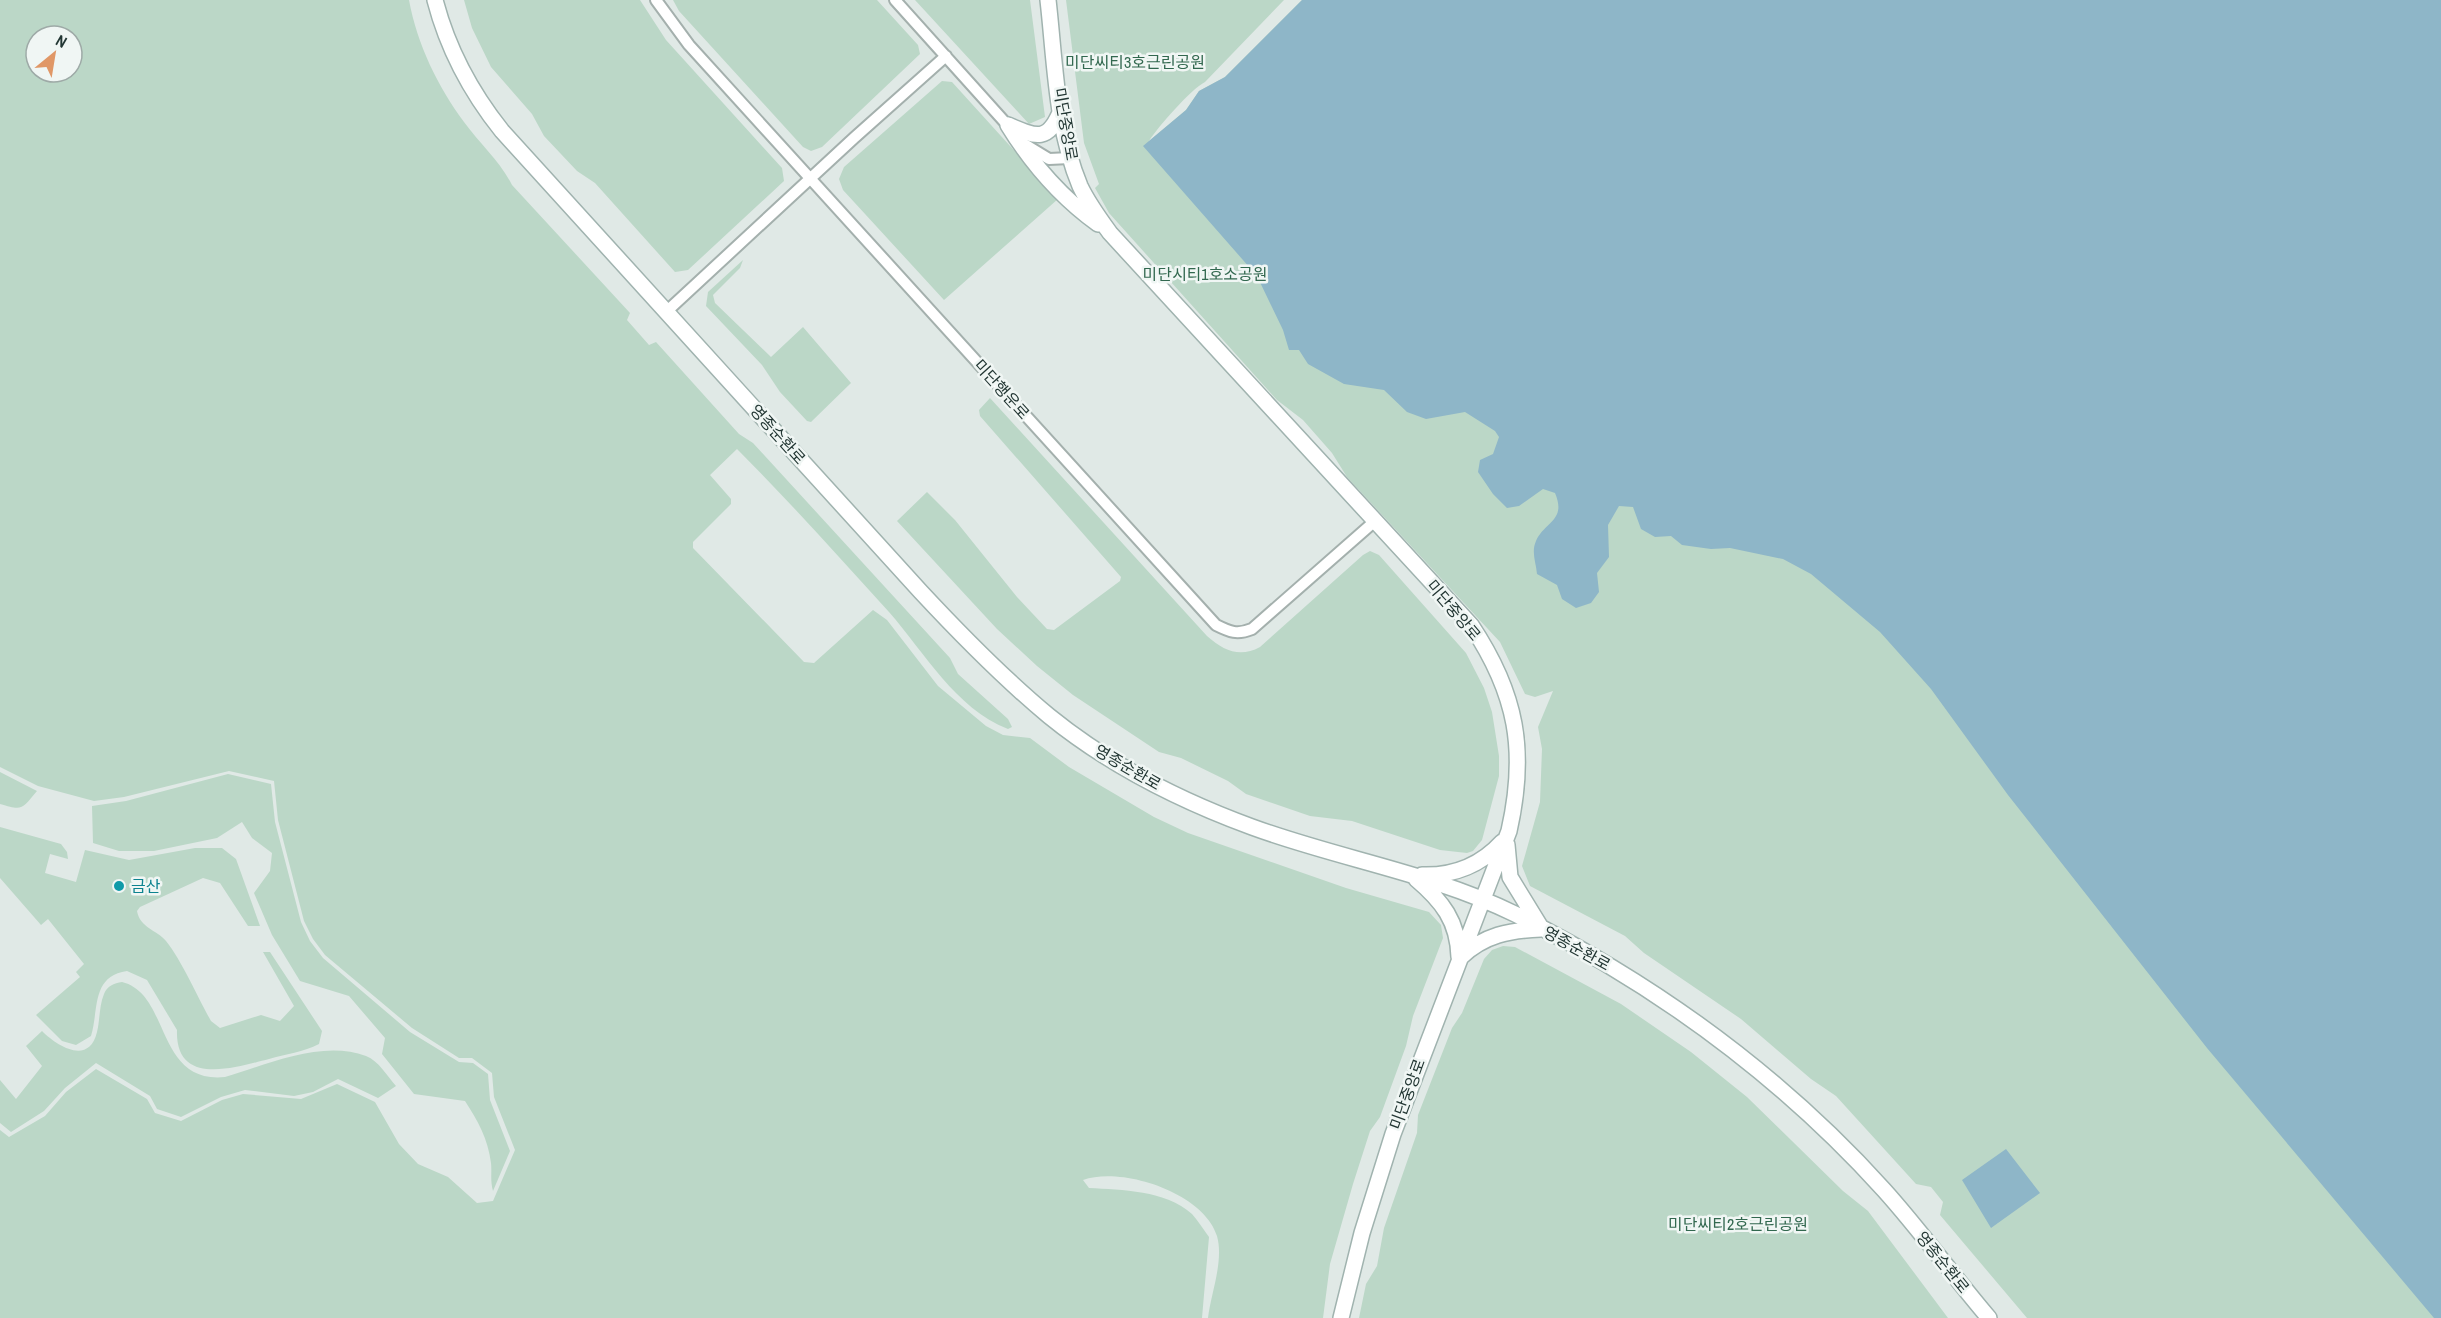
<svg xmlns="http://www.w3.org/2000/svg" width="2441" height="1318" font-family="'Archivo Narrow','Noto Sans KR',sans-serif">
<rect width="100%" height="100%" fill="#e0e9e6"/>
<path fill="#bbd7c7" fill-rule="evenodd" d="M 0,0 L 409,0 C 417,44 438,87 464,122 C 480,144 500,161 512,185 L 630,313 L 627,320 L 649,345 L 656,342 L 739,434 L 753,443 L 950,658 L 958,674 L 1008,719 L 1012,727 L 1008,729 C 955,708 925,653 889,612 C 840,558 789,501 737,449 L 710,475 L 731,499 L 731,504 L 693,542 L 693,548 L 804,662 L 814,663 L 873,610 L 887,620 L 938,686 L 986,726 L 1003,735 L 1030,738 L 1069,767 L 1154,817 L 1188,833 L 1346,888 L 1429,912 L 1441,925 L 1443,938 L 1413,1016 L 1406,1046 L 1380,1117 L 1370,1131 L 1353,1184 L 1330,1264 L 1323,1318 L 1208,1318 C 1211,1293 1224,1261 1217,1236 C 1204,1193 1122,1166 1083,1180 L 1089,1188 C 1122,1190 1165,1190 1192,1214 C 1198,1221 1204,1230 1209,1237 L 1202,1318 L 0,1318 L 0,1130 L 9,1137 L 45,1116 L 66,1092 L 96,1069 L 147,1099 L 155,1113 L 181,1121 L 222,1100 L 243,1094 L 301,1099 L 337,1084 L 375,1102 L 399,1144 L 418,1164 L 448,1177 L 477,1203 L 493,1201 L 515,1150 L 494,1097 L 492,1073 L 472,1058 L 459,1058 L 412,1028 L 325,955 L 313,939 L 304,921 L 278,820 L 274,781 L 229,771 L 124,797 L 94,801 L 38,786 L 0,767 ZM 36,36 L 72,36 L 72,72 L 36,72 Z
M 464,0 L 640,0 L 666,40 L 782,168 L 784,181 L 688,270 L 675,272 L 595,183 L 577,171 L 544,136 L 532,114 L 491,67 L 472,28 Z
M 673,0 L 877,0 L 918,45 L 920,54 L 822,147 L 811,151 L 803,147 L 679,11 Z
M 915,0 L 1030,0 L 1045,117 L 1029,124 Z
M 1066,0 L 1284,0 L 1205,82 C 1191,89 1158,127 1149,141 L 1186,110 L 1199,91 L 1225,77 L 1302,0 L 2441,0 L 2441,1318 L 2027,1318 L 1940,1215 L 1943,1202 L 1931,1187 L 1916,1184 L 1836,1096 L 1811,1079 L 1741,1019 L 1644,953 L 1625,936 L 1530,886 L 1522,866 L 1540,802 L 1542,749 L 1538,727 L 1553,691 L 1535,697 L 1525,694 L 1500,642 L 1347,477 L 1332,453 L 1303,420 L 1277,400 L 1109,213 L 1095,188 L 1099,184 L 1084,143 Z
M 942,81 L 952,82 L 1058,199 L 944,300 L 843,190 L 839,179 L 844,167 Z
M 743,260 L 740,268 L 713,295 L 715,303 L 771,357 L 803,327 L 851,383 L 811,422 L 807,421 L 780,392 L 762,365 L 706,306 L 708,292 Z
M 990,398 L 1207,636 C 1224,651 1240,658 1260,647 L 1363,555 L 1370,551 L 1379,555 L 1466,653 L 1484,688 L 1492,712 L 1499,756 L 1499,776 L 1482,840 L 1473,851 L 1467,853 L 1440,850 L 1352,821 L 1310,816 L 1246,794 L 1228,781 L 1181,758 L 1159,752 L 1073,695 L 1037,666 L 997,629 L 897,521 L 927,492 L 955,520 L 1017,597 L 1047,629 L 1054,630 L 1120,581 L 1121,577 L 980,416 L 979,410 Z
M 0,772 L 37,791 C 22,809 23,811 0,804 Z
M 228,774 L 271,784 L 275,822 L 301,922 L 310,941 L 323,958 L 410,1032 L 459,1062 L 473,1063 L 488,1074 L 490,1100 L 510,1151 L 493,1191 C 490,1180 492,1173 491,1163 C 488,1139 478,1121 465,1101 L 414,1094 L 382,1054 L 385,1038 L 349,996 L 300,981 L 272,935 L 254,893 L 270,871 L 272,853 L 252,838 L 242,822 L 217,838 L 154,851 L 119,851 L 93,843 L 92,806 L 126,801 Z
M 0,827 L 61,844 L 67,852 L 68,859 L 50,854 L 45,873 L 76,882 L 85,850 L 129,860 L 195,848 L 222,848 L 236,859 L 260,926 L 248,926 L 220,883 L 203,878 L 140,907 L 137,911 C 140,928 157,930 166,941 C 182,961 198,998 211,1021 L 220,1028 L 261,1015 L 280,1021 L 294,1006 L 263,952 L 270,952 L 322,1031 L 319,1044 C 304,1052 285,1054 269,1059 C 237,1067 175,1088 177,1030 L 147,980 L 127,971 C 91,976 99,1010 91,1036 L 76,1045 L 62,1041 L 36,1015 L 80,977 L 76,972 L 84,964 L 48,919 L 41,925 L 0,878 Z
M 1503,946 L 1515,947 L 1621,1004 L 1691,1052 L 1747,1097 L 1843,1191 L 1868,1211 L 1948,1318 L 1359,1318 L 1366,1284 L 1377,1266 L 1384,1228 L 1417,1133 L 1418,1115 L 1452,1028 L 1462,1013 L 1484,959 L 1492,950 Z
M 122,982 C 171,994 155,1084 225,1077 C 266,1065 322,1039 366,1056 C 379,1061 387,1076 396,1086 L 378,1098 L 338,1079 L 313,1092 L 294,1096 L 245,1090 L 221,1097 L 181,1117 L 157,1109 L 150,1096 L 96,1063 L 65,1088 L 44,1111 L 11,1132 L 0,1123 L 0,1080 L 16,1099 L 42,1066 L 26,1046 L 42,1031 C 57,1046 89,1066 97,1032 C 100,1020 99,1006 104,994 C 107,986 114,983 122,982 Z"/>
<path fill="#8eb6c8" d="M 1302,0 L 2441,0 L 2441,1318 L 2434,1318 L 2207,1048 L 2008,795 L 1931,689 L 1880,632 L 1811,574 L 1783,559 L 1730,548 L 1711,549 L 1682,545 L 1671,536 L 1655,537 L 1641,529 L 1633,507 L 1619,506 L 1608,525 L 1609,557 L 1597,573 L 1599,592 L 1591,603 L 1576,608 L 1562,599 L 1557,585 L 1537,574 C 1536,562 1531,552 1536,541 C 1544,522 1567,521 1555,493 L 1543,489 L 1519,506 L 1507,508 L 1493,494 L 1478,472 L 1480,460 L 1493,454 L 1499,437 L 1495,431 L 1465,412 L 1426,419 L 1407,412 L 1384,390 L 1344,384 L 1308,364 L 1299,350 L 1289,350 L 1283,330 L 1257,276 L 1143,146 L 1186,110 L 1199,91 L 1225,77 Z
M 2006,1149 L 2040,1193 L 1991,1228 L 1962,1180 Z"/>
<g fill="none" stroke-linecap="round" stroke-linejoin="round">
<g stroke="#a4b0ad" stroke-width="14">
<path id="street" d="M 656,0 L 689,45 L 1216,625 C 1230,632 1237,635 1252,629 L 1375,521
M 895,0 L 1011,129
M 1026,145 L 1049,159 L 1070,158
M 666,312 L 854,138 L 946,56"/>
</g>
<g stroke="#a0b3af" stroke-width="18">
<path id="secondary" d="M 435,0 C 448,50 470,91 502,131 L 921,592 C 962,636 1003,678 1049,716 C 1108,764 1181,801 1252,827 C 1339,859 1432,873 1515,914 C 1655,984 1780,1075 1884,1190 C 1921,1231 1953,1276 1989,1318
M 1048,0 C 1055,61 1056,129 1080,186 C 1088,203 1099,218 1110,233 L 1471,625 C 1517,694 1527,751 1509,831 L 1393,1134 L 1362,1233 L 1341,1318
M 1008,125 C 1032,164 1062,198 1098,224
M 1008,125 C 1036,137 1048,143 1061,110
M 1507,845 L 1510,877 L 1540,926
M 1422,875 C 1453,876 1481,865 1502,842
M 1416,879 C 1442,901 1458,921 1459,957
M 1461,957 C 1484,935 1510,930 1541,929"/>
</g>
<use href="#street" stroke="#fff" stroke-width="10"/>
<use href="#secondary" stroke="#fff" stroke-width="15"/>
</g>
<circle fill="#0f9aa8" stroke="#f0f6f4" stroke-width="2" cx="119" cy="886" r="6"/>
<g text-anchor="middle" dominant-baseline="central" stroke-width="5" stroke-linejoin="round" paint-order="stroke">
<g font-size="16" fill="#32684f" stroke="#f0f6f4">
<text x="1135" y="62">미단씨티3호근린공원</text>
<text x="1205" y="274">미단시티1호소공원</text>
<text x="1738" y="1224">미단씨티2호근린공원</text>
</g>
<g font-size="16" fill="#233734" stroke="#f0f6f4">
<text transform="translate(1066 124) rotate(80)">미단중앙로</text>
<text transform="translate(1002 389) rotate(48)">미단행운로</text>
<text transform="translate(778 434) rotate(48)">영종순환로</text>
<text transform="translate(1454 610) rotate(50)">미단중앙로</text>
<text transform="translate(1128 767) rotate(30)">영종순환로</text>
<text transform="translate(1577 948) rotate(29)">영종순환로</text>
<text transform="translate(1407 1094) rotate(-70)">미단중앙로</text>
<text transform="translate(1943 1262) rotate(51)">영종순환로</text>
</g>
<g font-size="16" fill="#0d838f" stroke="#f0f6f4" text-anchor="start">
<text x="131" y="886">금산</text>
</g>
</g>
<g transform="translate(54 54) rotate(30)"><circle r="28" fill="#f0f6f4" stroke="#9eaaa7" stroke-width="1.5"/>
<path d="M0-4.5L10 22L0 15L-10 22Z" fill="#e09766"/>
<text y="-9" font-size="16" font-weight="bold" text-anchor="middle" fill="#233734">N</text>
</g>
</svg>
